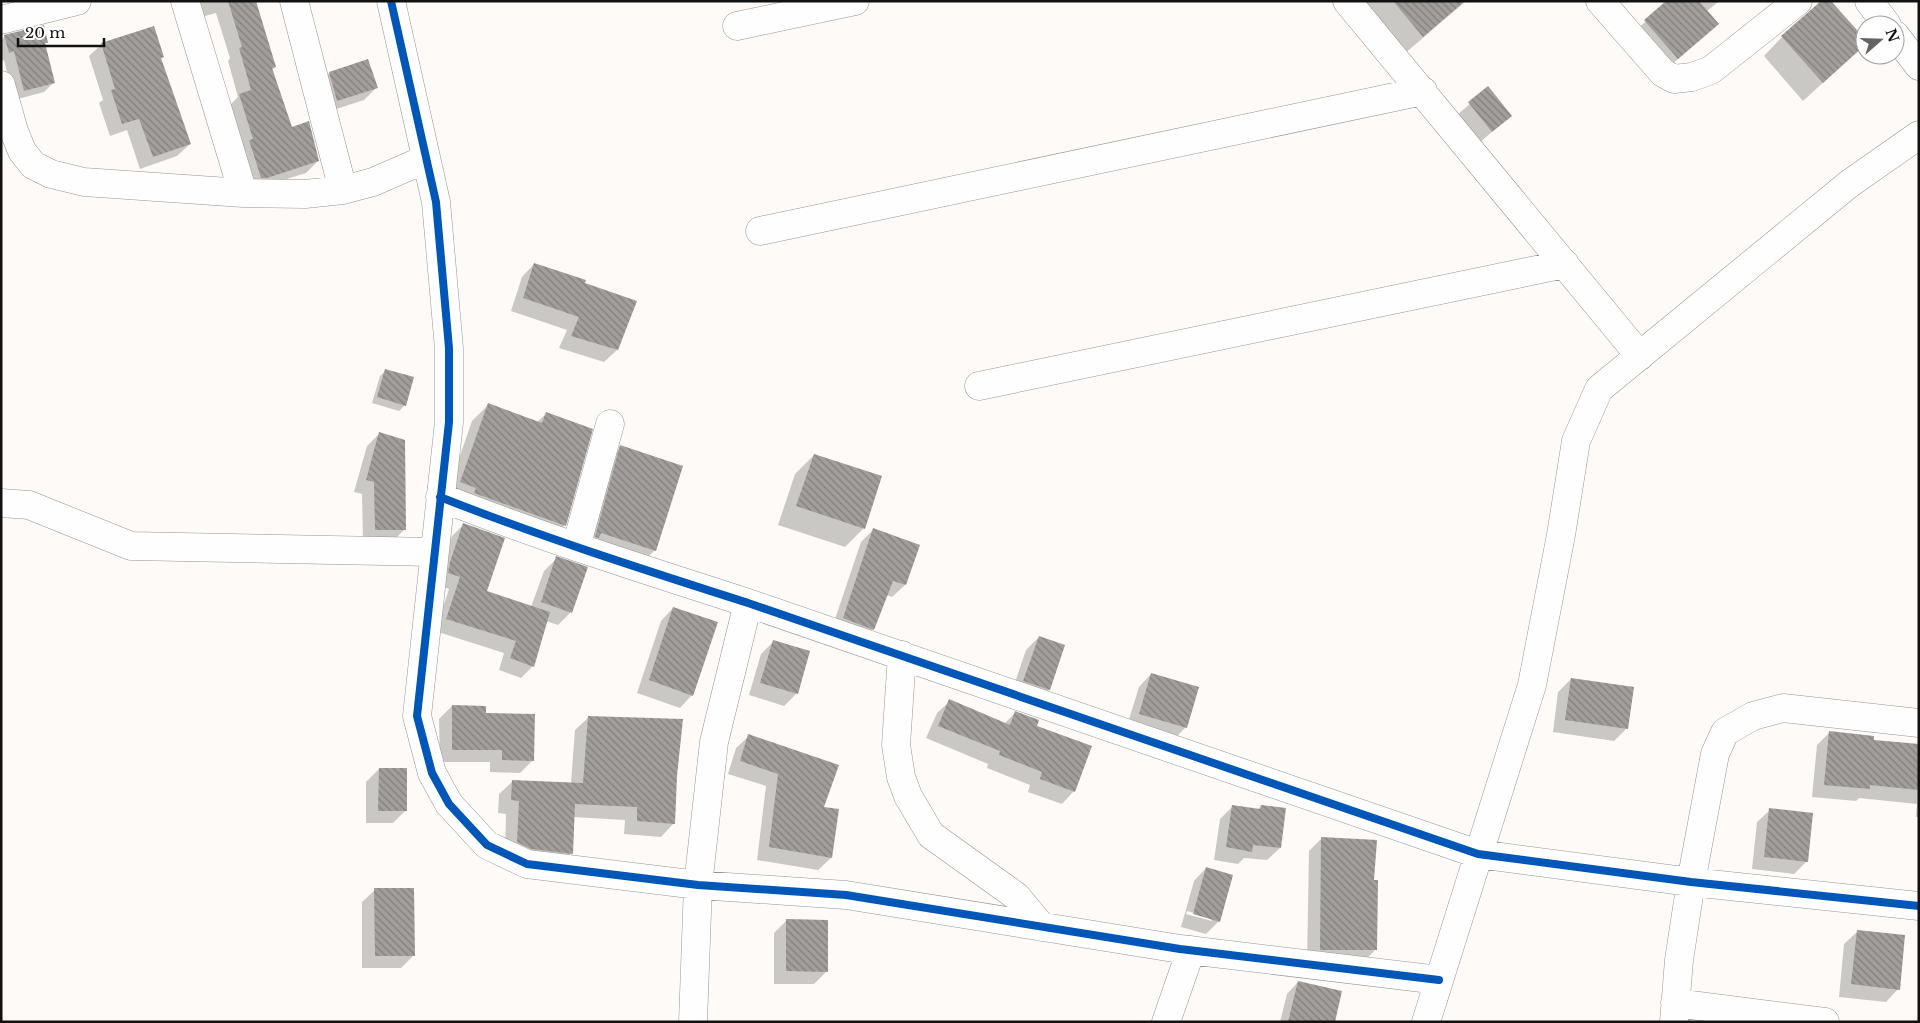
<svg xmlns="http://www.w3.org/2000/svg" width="1920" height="1023" font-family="'Libre Baskerville',serif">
<defs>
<pattern id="building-back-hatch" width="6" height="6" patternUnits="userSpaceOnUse" patternTransform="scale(1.25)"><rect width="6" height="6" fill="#a19e9c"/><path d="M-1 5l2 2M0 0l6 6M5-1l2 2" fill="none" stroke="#827f7e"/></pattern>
</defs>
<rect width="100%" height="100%" fill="#fdfaf7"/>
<path fill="#0003" fill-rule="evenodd" d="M 189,1 L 255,1 L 275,67 L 272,70 L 291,128 L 318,161 L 306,173 L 254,189 L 228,107 L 238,97 L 228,61 L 230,58 L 216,13 L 194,19 Z
M 1359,1 L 1466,1 L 1403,55 Z
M 1668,1 L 1719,1 L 1706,12 L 1717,24 L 1666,70 L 1633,33 Z
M 5,36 L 46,42 L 44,45 L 53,83 L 44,92 L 14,100 L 4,60 L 1,61 L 1,40 Z
M 1782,37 L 1865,41 L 1865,44 L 1803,101 L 1764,56 Z
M 102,44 L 163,57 L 160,59 L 190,144 L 177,156 L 140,169 L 127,130 L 110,136 L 99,103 L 103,100 L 89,56 Z
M 367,61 L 376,88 L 364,100 L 324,113 L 317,86 L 329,73 Z
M 1488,88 L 1510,116 L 1478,144 L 1456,116 Z
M 534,264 L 583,284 L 636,302 L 617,350 L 604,362 L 559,348 L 567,330 L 511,311 L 522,277 Z
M 386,370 L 405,405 L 399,411 L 372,403 L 380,376 Z
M 488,405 L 537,422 L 546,414 L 591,429 L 564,526 L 548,542 L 445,499 L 472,421 Z
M 379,434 L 405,529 L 392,542 L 363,542 L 362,494 L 354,492 L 367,446 Z
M 621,447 L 655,550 L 636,569 L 583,552 L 602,466 Z
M 814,455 L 864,528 L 845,547 L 778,525 L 795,474 Z
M 464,524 L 486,592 L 531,607 L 544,571 L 557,558 L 586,568 L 570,613 L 558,625 L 546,621 L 533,666 L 521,678 L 499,670 L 504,653 L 435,631 L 449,589 L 437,584 L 438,575 L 452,536 Z
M 874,529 L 905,585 L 892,597 L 886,595 L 873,629 L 861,642 L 831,631 L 861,542 Z
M 673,608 L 692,695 L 680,708 L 637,693 L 661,621 Z
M 1039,637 L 1049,690 L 1036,702 L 1011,694 L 1026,650 Z
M 773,642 L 797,693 L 784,706 L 749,695 L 761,654 Z
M 1151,674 L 1186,727 L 1173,740 L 1127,726 L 1139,687 Z
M 1571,679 L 1627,728 L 1614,741 L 1553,732 L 1558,692 Z
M 950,701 L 1004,724 L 1015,713 L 1036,727 L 1074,791 L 1062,804 L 1028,792 L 1030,785 L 987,768 L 988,764 L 926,738 L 937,713 Z
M 452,706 L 484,714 L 533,760 L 520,773 L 490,772 L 490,762 L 440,762 L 439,719 Z
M 589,717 L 676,776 L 674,823 L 661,837 L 624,834 L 625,820 L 573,817 L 571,853 L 558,867 L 505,855 L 506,814 L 498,813 L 499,794 L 513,781 L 571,783 L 575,730 Z
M 1829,733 L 1873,741 L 1919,745 L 1919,817 L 1916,817 L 1917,804 L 1859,798 L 1856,801 L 1812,797 L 1817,745 Z
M 749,736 L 822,808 L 831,858 L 818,870 L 757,860 L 766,786 L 728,774 L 736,748 Z
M 379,769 L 406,810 L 393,823 L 366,823 L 366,782 Z
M 1233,806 L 1258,810 L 1261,806 L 1280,848 L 1267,860 L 1244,858 L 1238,864 L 1214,860 L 1220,819 Z
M 1770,810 L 1807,861 L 1794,874 L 1752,869 L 1757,822 Z
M 1322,838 L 1373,881 L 1375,950 L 1363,963 L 1307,962 L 1309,851 Z
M 1206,868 L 1219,921 L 1206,934 L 1181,927 L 1194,881 ZM 1187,911 L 1212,918 L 1212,921 L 1186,914 Z
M 375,890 L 413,956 L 401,968 L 362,968 L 362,902 Z
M 786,921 L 827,971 L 814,984 L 774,984 L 774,933 Z
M 1857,932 L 1898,989 L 1886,1002 L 1839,997 L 1844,944 Z
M 1298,982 L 1333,1022 L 1280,1022 L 1287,994 Z"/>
<path fill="url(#building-back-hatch)" d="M 228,1 L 256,1 L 276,67 L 272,68 L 292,127 L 309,121 L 319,161 L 267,178 L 261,178 L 249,140 L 253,139 L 239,94 L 251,90 L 239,48 L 242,47 Z
M 1393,1 L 1465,1 L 1423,37 Z
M 1666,1 L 1699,1 L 1719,24 L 1678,59 L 1644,20 Z
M 1821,1 L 1831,1 L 1865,39 L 1865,45 L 1823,83 L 1781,36 Z
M 44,25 L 48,43 L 45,43 L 55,83 L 24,91 L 14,51 L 9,53 L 4,35 Z
M 154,26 L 164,57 L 161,58 L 191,144 L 153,157 L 139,119 L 122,124 L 111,90 L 115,89 L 101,43 Z
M 368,59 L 378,88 L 337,101 L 329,72 Z
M 1488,86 L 1512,116 L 1492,132 L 1468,102 Z
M 534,263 L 586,280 L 585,283 L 637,301 L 618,350 L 571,336 L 579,317 L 523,298 Z
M 385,369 L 414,377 L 406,406 L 377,397 Z
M 488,403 L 542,423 L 546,412 L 593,429 L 566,526 L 474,493 L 476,488 L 460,482 Z
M 379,432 L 405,440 L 406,530 L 375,530 L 374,482 L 366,480 Z
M 620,445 L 683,466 L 656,551 L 601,533 L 599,538 L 595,537 Z
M 814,454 L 882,476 L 865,529 L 796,506 Z
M 463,523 L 505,538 L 487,591 L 550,612 L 534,667 L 510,658 L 516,641 L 446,619 L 460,577 L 448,573 L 450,562 Z
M 873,528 L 920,545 L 906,585 L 893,581 L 874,630 L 843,618 Z
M 556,556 L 588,567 L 572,613 L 541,602 Z
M 673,607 L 718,622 L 693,696 L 649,680 Z
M 1039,636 L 1065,645 L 1050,690 L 1023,681 Z
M 773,640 L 810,651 L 798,694 L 760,683 Z
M 1151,673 L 1199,687 L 1187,728 L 1139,714 Z
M 1571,678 L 1634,687 L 1628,729 L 1565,720 Z
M 949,699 L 1010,725 L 1015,711 L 1039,720 L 1037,726 L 1092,746 L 1075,792 L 1040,779 L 1042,772 L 999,755 L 1000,751 L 938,726 Z
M 452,705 L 486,706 L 486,713 L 535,714 L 534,761 L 502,760 L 502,750 L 452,750 Z
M 588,716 L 683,719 L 677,776 L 675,824 L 637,821 L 637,807 L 575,804 L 573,854 L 531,849 L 517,842 L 519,801 L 511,800 L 512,780 L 583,783 Z
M 1829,731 L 1874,736 L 1874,740 L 1919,744 L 1919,790 L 1870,785 L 1870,789 L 1824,785 Z
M 748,734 L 839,765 L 824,807 L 839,809 L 832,858 L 769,847 L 778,774 L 740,761 Z
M 379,768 L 407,768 L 407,811 L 378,811 Z
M 1232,805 L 1260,809 L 1261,805 L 1286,808 L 1281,848 L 1253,845 L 1252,852 L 1226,847 Z
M 1769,808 L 1813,813 L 1808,862 L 1764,857 Z
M 1321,837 L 1377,840 L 1374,880 L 1378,880 L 1377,950 L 1320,950 Z
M 1206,867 L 1233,875 L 1220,922 L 1193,914 Z
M 374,888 L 414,888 L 415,956 L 375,956 Z
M 786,919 L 828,920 L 828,972 L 786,971 Z
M 1857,930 L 1905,935 L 1900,990 L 1851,984 Z
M 1298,981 L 1342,991 L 1335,1022 L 1288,1022 Z"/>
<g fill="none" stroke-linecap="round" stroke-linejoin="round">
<g stroke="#979695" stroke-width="29">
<path id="minor" d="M 185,1 L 243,193
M 294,1 L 343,190
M 391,1 L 436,202 L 449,348 L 449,422 L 417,716 L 432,773 L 449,804 L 487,845 L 527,864 L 698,885 L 846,895 L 1180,949 L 1439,980
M 1347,1 L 1640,356
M 1600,1 L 1663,73 L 1674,79 L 1692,77 L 1711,70 L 1798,1
M 1869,1 L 1887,25
M 1,20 L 77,1
M 737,26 L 855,1
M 1895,35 L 1919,66
M 1,85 L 14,131 L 22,151 L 33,165 L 51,174 L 84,182 L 243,193 L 305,194 L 343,190 L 373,182 L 426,159
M 760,231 L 1423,91
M 979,386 L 1565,264
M 440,497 C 541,537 645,570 748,603 L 1478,854 L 1691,882 L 1919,906
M 1,503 L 29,505 L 131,546 L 434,552
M 576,547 L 610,424
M 902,655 L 896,745 L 901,777 L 908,796 L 931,835 L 1016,896 L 1042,927
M 1675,1003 L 1825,1022
M 693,1022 L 698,885 L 714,742 L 748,603
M 1166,1022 L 1191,950
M 1426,1022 L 1532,685 L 1561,535 L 1576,441 L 1599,389 L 1849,184 L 1919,135
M 1674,1022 L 1679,960 L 1691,882 L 1715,754 L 1725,732 L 1753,716 L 1783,708 L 1919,723"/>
</g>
<use href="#minor" stroke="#fffefe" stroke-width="28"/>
<g stroke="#fff" stroke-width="11">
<path id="cycleway" d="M 391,1 L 436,202 L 449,348 L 449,422 L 417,716 L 432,773 L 449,804 L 487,845 L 527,864 L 698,885 L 846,895 L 1180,949 L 1439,980
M 440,497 C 541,537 645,570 748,603 L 1478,854 L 1691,882 L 1919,906"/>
</g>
<use href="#cycleway" stroke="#0057b8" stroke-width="8"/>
</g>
<rect width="1920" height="1023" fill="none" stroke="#111111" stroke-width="5"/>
<g transform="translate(1880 40) rotate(70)"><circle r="24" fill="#ffffff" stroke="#a0a0a0"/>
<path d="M0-4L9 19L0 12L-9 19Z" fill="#646362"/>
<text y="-8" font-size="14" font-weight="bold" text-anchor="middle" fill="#111111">N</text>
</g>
<path d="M18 38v8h86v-8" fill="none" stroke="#111111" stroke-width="2.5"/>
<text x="25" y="38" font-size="15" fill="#111111" stroke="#ffffff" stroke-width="4" paint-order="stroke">20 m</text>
</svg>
